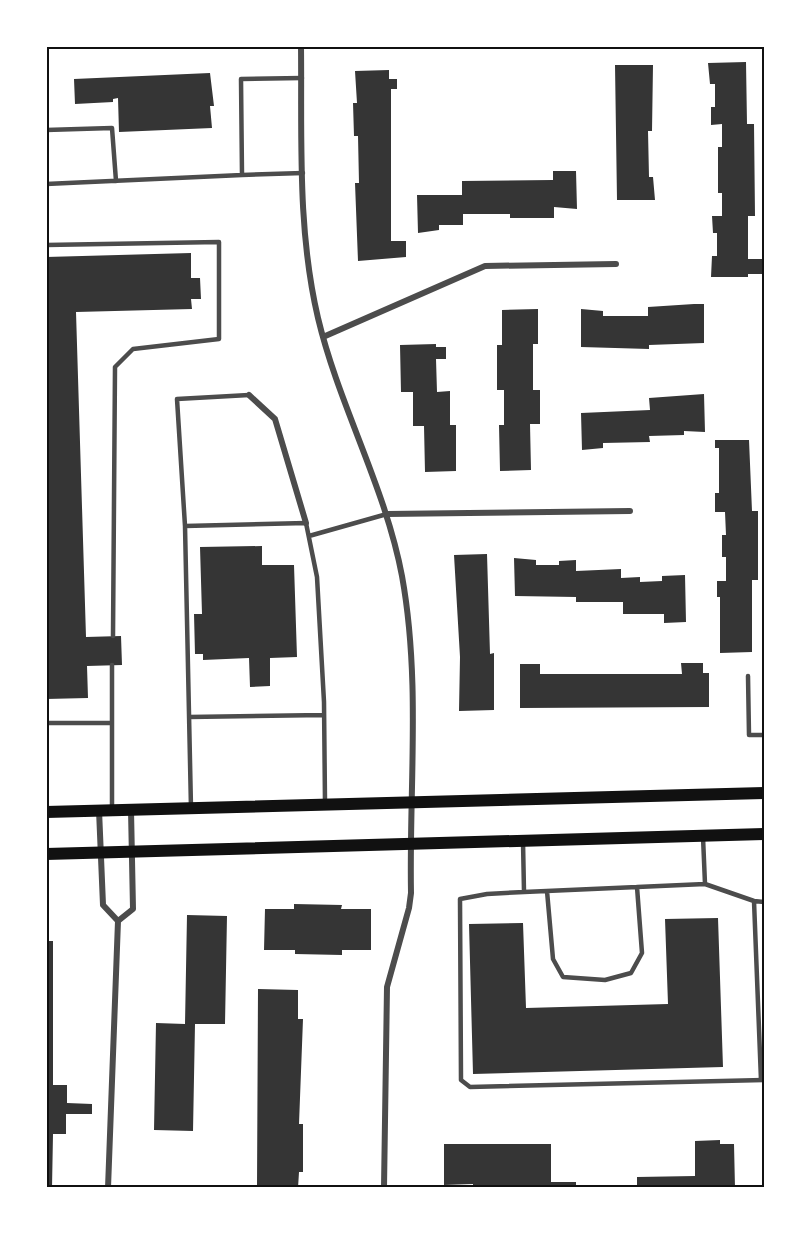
<svg xmlns="http://www.w3.org/2000/svg" width="811" height="1234" font-family="Mulish,sans-serif">
<rect width="100%" height="100%" fill="#fff"/>
<path fill="#353535" d="M 746,62 L 747,124 L 754,124 L 755,216 L 748,216 L 748,259 L 763,259 L 763,274 L 748,274 L 748,277 L 711,277 L 712,256 L 717,256 L 717,233 L 713,233 L 712,216 L 722,216 L 722,193 L 718,193 L 718,147 L 722,147 L 722,124 L 711,125 L 711,107 L 715,107 L 715,84 L 710,84 L 708,63 Z
M 615,65 L 653,65 L 652,131 L 648,131 L 649,177 L 653,177 L 655,200 L 617,200 Z
M 389,70 L 389,79 L 397,79 L 397,89 L 391,89 L 391,241 L 406,241 L 406,257 L 358,261 L 355,183 L 359,183 L 358,136 L 354,136 L 353,103 L 357,103 L 355,71 Z
M 210,73 L 214,106 L 210,106 L 212,128 L 119,132 L 118,98 L 113,99 L 113,102 L 75,104 L 74,79 Z
M 553,171 L 576,171 L 577,209 L 554,207 L 554,218 L 510,218 L 510,214 L 463,214 L 463,225 L 439,225 L 439,230 L 418,233 L 417,195 L 462,195 L 462,181 L 553,180 Z
M 191,253 L 191,278 L 200,278 L 201,299 L 191,299 L 192,309 L 76,312 L 86,637 L 121,636 L 122,665 L 87,666 L 88,698 L 46,699 L 46,257 Z
M 694,304 L 704,304 L 704,343 L 649,345 L 649,349 L 581,347 L 581,309 L 603,311 L 603,316 L 648,316 L 648,307 Z
M 538,309 L 538,344 L 533,344 L 533,390 L 540,390 L 540,424 L 530,424 L 531,470 L 500,471 L 499,425 L 504,425 L 504,390 L 497,390 L 497,345 L 502,345 L 502,310 Z
M 436,344 L 436,347 L 446,347 L 446,359 L 436,359 L 437,392 L 450,391 L 450,425 L 456,425 L 456,471 L 425,472 L 424,426 L 413,426 L 413,392 L 401,392 L 400,345 Z
M 704,394 L 705,432 L 684,431 L 684,435 L 649,436 L 650,442 L 603,443 L 603,448 L 582,450 L 581,413 L 650,410 L 649,398 Z
M 715,440 L 749,440 L 752,511 L 758,511 L 758,580 L 752,580 L 752,652 L 720,653 L 720,597 L 717,597 L 717,581 L 726,581 L 726,557 L 722,557 L 722,535 L 726,535 L 725,512 L 715,512 L 715,493 L 719,493 L 719,448 L 715,448 Z
M 262,546 L 262,565 L 294,565 L 297,657 L 270,658 L 270,686 L 250,687 L 249,658 L 203,660 L 203,654 L 195,654 L 194,614 L 202,614 L 200,547 Z
M 487,554 L 490,654 L 494,653 L 494,710 L 459,711 L 460,657 L 454,555 Z
M 514,558 L 536,560 L 536,565 L 559,565 L 559,561 L 576,560 L 576,571 L 621,569 L 621,578 L 640,577 L 640,582 L 662,581 L 662,576 L 685,575 L 686,622 L 664,623 L 664,614 L 623,614 L 623,602 L 576,602 L 576,597 L 515,596 Z
M 681,663 L 703,663 L 703,673 L 709,673 L 709,707 L 520,708 L 520,664 L 540,664 L 540,674 L 682,674 Z
M 294,904 L 342,905 L 341,909 L 371,909 L 371,950 L 342,950 L 342,955 L 295,954 L 295,950 L 264,950 L 265,909 L 294,909 Z
M 187,915 L 227,916 L 225,1024 L 195,1024 L 193,1131 L 154,1130 L 156,1023 L 185,1024 Z
M 718,918 L 723,1067 L 473,1074 L 469,924 L 523,923 L 526,1008 L 668,1004 L 665,919 Z
M 46,941 L 53,941 L 53,1085 L 67,1085 L 67,1103 L 92,1104 L 92,1114 L 66,1114 L 66,1134 L 53,1134 L 52,1188 L 46,1188 Z
M 258,989 L 298,990 L 298,1019 L 303,1019 L 299,1124 L 303,1124 L 303,1172 L 299,1172 L 298,1188 L 257,1188 Z
M 720,1140 L 720,1144 L 734,1144 L 735,1188 L 637,1188 L 637,1177 L 695,1176 L 695,1141 Z
M 444,1144 L 551,1144 L 551,1182 L 576,1182 L 576,1188 L 473,1188 L 473,1184 L 444,1185 Z"/>
<g fill="none" stroke-linecap="round" stroke-linejoin="round">
<path stroke="#4c4c4c" stroke-width="4.5" d="M 302,78 L 241,79 L 242,175 L 303,173
M 46,130 L 112,128 L 116,181
M 46,184 L 242,175
M 46,245 L 219,242 L 219,339 L 133,349 L 115,367 L 113,636
M 185,526 L 177,399 L 249,395
M 309,536 L 387,514
M 748,676 L 749,735 L 764,735
M 189,717 L 324,715
M 46,723 L 112,723
M 191,808 L 185,526 L 306,523 L 317,577 L 324,702 L 325,802
M 112,809 L 112,665
M 523,841 L 524,892 L 487,894 L 460,899 L 461,1080 L 470,1087 L 764,1080
M 705,884 L 754,901 L 764,902
M 547,891 L 553,959 L 563,977 L 605,980 L 631,973 L 642,953 L 637,887
M 524,892 L 705,884 L 703,837
M 754,901 L 761,1080"/>
<path stroke="#4c4c4c" stroke-width="6" d="M 301,46 C 302,137 297,229 318,318 C 339,406 385,486 402,576 C 421,681 409,788 411,893 L 409,908 L 387,987 L 384,1188
M 323,337 L 485,266 L 616,264
M 249,395 L 275,419 L 306,523
M 387,514 L 630,511
M 99,810 L 103,905 L 118,921 L 108,1188
M 118,921 L 133,909 L 131,810"/>
<path stroke="#111" stroke-width="12" d="M 46,812 L 764,793
M 46,854 L 764,834"/>
</g>
<rect width="811" height="1234" fill="none" stroke="#ffffff" stroke-width="96"/>
<rect x="48" y="48" width="715" height="1138" fill="none" stroke="#111" stroke-width="2"/>
</svg>
